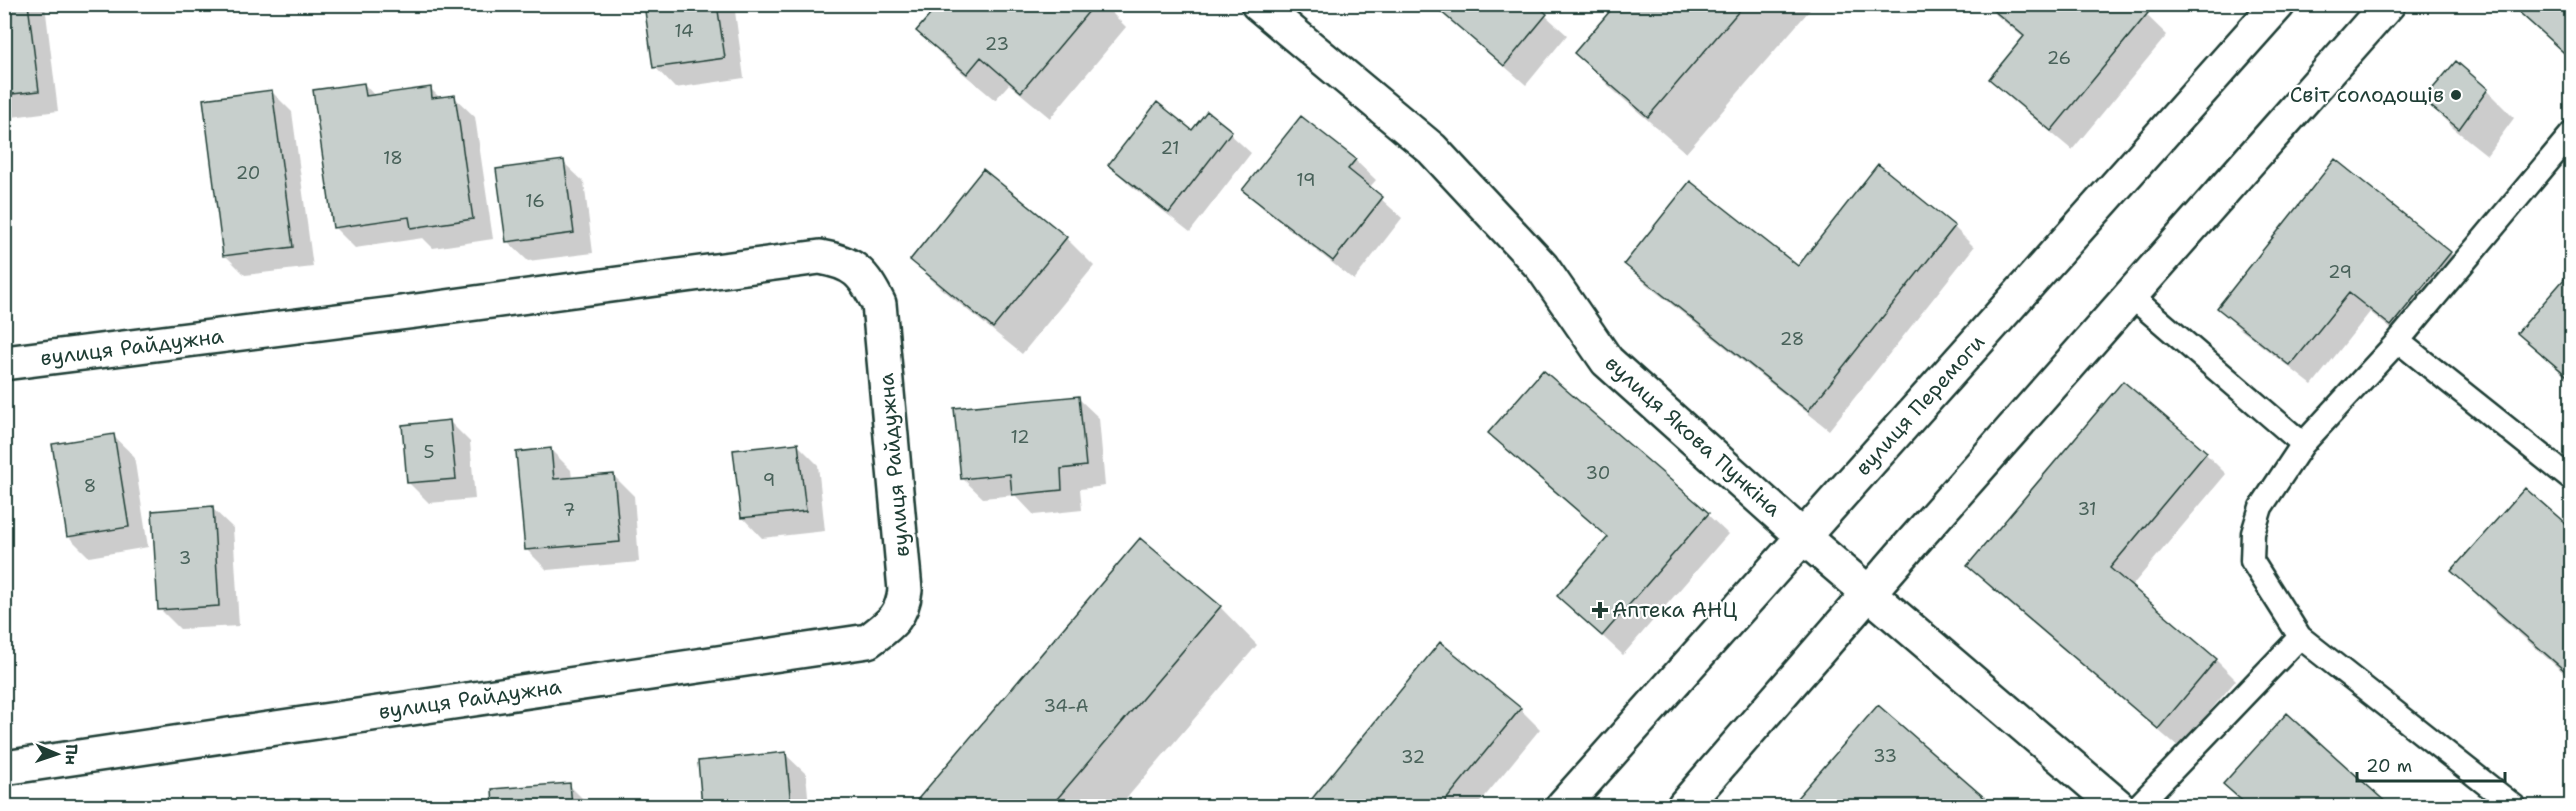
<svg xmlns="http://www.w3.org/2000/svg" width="2576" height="811" font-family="'Shantell Sans',sans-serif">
<rect width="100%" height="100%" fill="#fff"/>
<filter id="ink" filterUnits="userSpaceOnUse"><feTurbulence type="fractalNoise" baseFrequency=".0167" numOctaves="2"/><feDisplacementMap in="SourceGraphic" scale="12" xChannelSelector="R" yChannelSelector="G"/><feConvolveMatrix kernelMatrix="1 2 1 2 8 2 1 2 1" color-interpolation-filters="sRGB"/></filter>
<g filter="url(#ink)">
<path fill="#0003" d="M 4,4 L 45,5 L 58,111 L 4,118 Z
M 646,4 L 734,4 L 744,78 L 675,88 L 655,67 Z
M 920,4 L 1103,4 L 1126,27 L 1050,118 L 1009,84 L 995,100 L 946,59 L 918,31 L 931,16 Z
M 1433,4 L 1538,4 L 1536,7 L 1567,35 L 1526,85 Z
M 1618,4 L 1815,4 L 1686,153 L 1613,90 L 1576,53 Z
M 1983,4 L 2135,4 L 2167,35 L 2072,150 L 2011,99 L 1991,79 L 2024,38 Z
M 2509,4 L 2572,4 L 2572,60 Z
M 364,84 L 375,96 L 430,88 L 441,99 L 454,97 L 475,117 L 493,239 L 433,248 L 423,238 L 355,248 L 334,227 Z
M 2487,91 L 2514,118 L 2487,155 L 2453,128 L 2425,100 Z
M 272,92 L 292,112 L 313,267 L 245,275 L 225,255 Z
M 1207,113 L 1251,153 L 1190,232 L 1130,185 L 1110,165 L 1192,132 Z
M 1301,118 L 1355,160 L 1376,180 L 1369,188 L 1402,218 L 1354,280 L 1265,210 L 1244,190 Z
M 563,162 L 584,182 L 593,253 L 528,261 L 507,241 Z
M 983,171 L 1066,238 L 1094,266 L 1022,354 L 940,288 L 912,260 Z
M 1954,227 L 1974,247 L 1829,430 L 1646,284 L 1626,264 L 1798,268 Z
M 2450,253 L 2470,273 L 2412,346 L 2370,312 L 2312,385 L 2239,328 L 2219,308 Z
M 2572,272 L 2572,383 L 2519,332 Z
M 2123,383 L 2206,454 L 2226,474 L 2131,587 L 2216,660 L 2236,680 L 2179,748 L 1990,587 L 1970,566 Z
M 1078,398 L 1099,418 L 1105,486 L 1080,489 L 1082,510 L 1034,515 L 1015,495 L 983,498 L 962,478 Z
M 450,422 L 470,442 L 475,499 L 429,503 L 408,482 Z
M 1490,433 L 1707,514 L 1728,534 L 1623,655 L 1559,596 L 1609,538 Z
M 113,436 L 134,456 L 148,547 L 89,557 L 68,536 Z
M 798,445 L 818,465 L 825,531 L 762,538 L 742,517 Z
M 551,450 L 571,470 L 572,479 L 613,475 L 634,496 L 639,562 L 547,570 L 526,549 Z
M 212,508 L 233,528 L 239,626 L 180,629 L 160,609 Z
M 2572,531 L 2572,680 L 2490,608 L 2453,571 Z
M 1140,540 L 1220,607 L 1257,645 L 1120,806 L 914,806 Z
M 1440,644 L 1520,709 L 1540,729 L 1477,806 L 1308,806 Z
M 1878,707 L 1991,806 L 1792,806 Z
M 2288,715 L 2388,806 L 2248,806 L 2225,784 Z
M 785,754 L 806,774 L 809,806 L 704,806 L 699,763 Z
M 569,785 L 590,806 L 495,806 L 493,790 Z
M 166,801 L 171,806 L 126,806 Z"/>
<path fill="#c7cfcc" stroke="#1f3d34" stroke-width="1.5" d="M 4,4 L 28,4 L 39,91 L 4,95 Z
M 644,4 L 717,4 L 725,58 L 653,68 Z
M 918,4 L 1095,4 L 1021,92 L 981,57 L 967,74 L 916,31 L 930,15 Z
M 1432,4 L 1536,4 L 1547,14 L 1504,66 Z
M 1616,4 L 1745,4 L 1648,117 L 1574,53 Z
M 1986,4 L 2137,4 L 2148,13 L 2051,131 L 1989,79 L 2024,36 Z
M 2510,4 L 2572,4 L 2572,60 Z
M 2456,61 L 2488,89 L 2459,129 L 2423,100 Z
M 364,83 L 366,96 L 431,87 L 432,98 L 455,95 L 473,219 L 411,228 L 409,217 L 333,228 L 313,90 Z
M 272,90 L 293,247 L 223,256 L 203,99 Z
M 1157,102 L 1192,130 L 1207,111 L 1232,131 L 1169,213 L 1108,165 Z
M 1301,116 L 1356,159 L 1348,169 L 1383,197 L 1333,261 L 1242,190 Z
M 2335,159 L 2451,252 L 2391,326 L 2349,293 L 2290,366 L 2217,308 Z
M 564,160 L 574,233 L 506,242 L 496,169 Z
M 1878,164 L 1955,226 L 1808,411 L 1624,264 L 1690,181 L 1798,266 Z
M 983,169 L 1067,237 L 993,328 L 910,260 Z
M 2572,270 L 2572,380 L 2517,333 Z
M 1543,370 L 1709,513 L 1602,636 L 1557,596 L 1608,537 L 1488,433 Z
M 2123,381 L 2207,452 L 2110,568 L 2217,659 L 2158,729 L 1967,566 Z
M 1079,396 L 1086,466 L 1061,469 L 1062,490 L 1012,495 L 1010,474 L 961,479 L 954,408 Z
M 450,420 L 456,479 L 407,483 L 402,425 Z
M 114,434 L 129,527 L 67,537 L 52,444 Z
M 798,443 L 806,511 L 741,518 L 733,450 Z
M 551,448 L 554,479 L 614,474 L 620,542 L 525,550 L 516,452 Z
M 2525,488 L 2572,529 L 2572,677 L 2451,571 Z
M 213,506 L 219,606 L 158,610 L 152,511 Z
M 1140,538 L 1221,606 L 1051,806 L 912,806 Z
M 1440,642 L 1521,708 L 1441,806 L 1306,806 Z
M 1878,705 L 1994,806 L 1790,806 Z
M 2287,713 L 2390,806 L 2248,806 L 2223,784 Z
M 786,752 L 791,806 L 702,806 L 698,761 Z
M 570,783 L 572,806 L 493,806 L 492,789 Z
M 166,799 L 167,806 L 115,806 Z"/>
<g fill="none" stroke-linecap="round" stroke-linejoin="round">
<g stroke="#1f3d34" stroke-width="27">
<path id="service" d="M 2131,296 L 2303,444
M 2398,341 L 2572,480
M 2138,806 L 2300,637
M 2514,806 L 2300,637 L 2252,561 L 2253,533 L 2261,507 L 2303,444 L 2398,341 L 2572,133"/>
</g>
<g stroke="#1f3d34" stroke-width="38">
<path id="minor" d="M 1258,4 L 1432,149 L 1542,267 L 1607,361 L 1802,536 L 2118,806
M 4,363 L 416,311 L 820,257 C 855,263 863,273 879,304 L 905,590 C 902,618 889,625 868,641 L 4,768"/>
</g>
<g stroke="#1f3d34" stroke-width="38">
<path id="secondary" d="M 1563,806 L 2278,4
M 1684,806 L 1912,543 L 2388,4"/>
</g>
<use href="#service" stroke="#fff" stroke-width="22"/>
<use href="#minor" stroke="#fff" stroke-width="33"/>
<use href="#secondary" stroke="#fff" stroke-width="33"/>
</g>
</g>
<g fill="#1f3d34" stroke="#fff" stroke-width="2">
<circle cx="2456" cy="95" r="6"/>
<path d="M1597 601h6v6h6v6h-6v6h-6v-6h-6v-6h6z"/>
</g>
<g text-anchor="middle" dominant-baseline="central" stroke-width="4.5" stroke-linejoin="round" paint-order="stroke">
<g font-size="18" fill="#49625a">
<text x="684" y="31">14</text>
<text x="997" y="44">23</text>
<text x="2059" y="58">26</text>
<text x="1170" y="148">21</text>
<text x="393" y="158">18</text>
<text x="248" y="173">20</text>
<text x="1306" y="180">19</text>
<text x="535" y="201">16</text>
<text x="2340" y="272">29</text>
<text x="1792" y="339">28</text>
<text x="1020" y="437">12</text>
<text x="429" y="452">5</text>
<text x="1598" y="473">30</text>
<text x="769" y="480">9</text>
<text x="90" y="486">8</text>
<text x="2087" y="509">31</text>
<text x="569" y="510">7</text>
<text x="185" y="558">3</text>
<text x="1066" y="706">34-А</text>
<text x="1885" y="756">33</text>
<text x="1413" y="757">32</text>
</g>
<g font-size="21" fill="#1f3d34" stroke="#fff" text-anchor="end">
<text x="2444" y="95">Світ солодощів</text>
<text x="1612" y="610" text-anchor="start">Аптека АНЦ</text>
</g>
<g font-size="21" fill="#1f3d34" stroke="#fff">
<text transform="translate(132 347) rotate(-7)">вулиця Райдужна</text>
<text transform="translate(1920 405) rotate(-48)">вулиця Перемоги</text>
<text transform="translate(1693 436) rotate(42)">вулиця Якова Пункіна</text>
<text transform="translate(894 465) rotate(-95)">вулиця Райдужна</text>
<text transform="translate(470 699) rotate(-8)">вулиця Райдужна</text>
</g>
</g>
<rect width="2576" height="811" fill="none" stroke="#fff" stroke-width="24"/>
<rect x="12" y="12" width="2552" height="787" fill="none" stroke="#1f3d34" stroke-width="2" filter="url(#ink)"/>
<g transform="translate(57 754) rotate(92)" stroke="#ffffff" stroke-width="4.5" paint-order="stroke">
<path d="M0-4.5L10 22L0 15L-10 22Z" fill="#1f3d34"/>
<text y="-9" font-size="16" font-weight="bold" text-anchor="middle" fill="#1f3d34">Пн</text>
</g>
<path d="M2357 772v9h148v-9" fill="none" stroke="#1f3d34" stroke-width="3"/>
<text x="2366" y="772" font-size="18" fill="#1f3d34" stroke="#ffffff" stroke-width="4.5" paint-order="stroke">20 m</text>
</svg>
